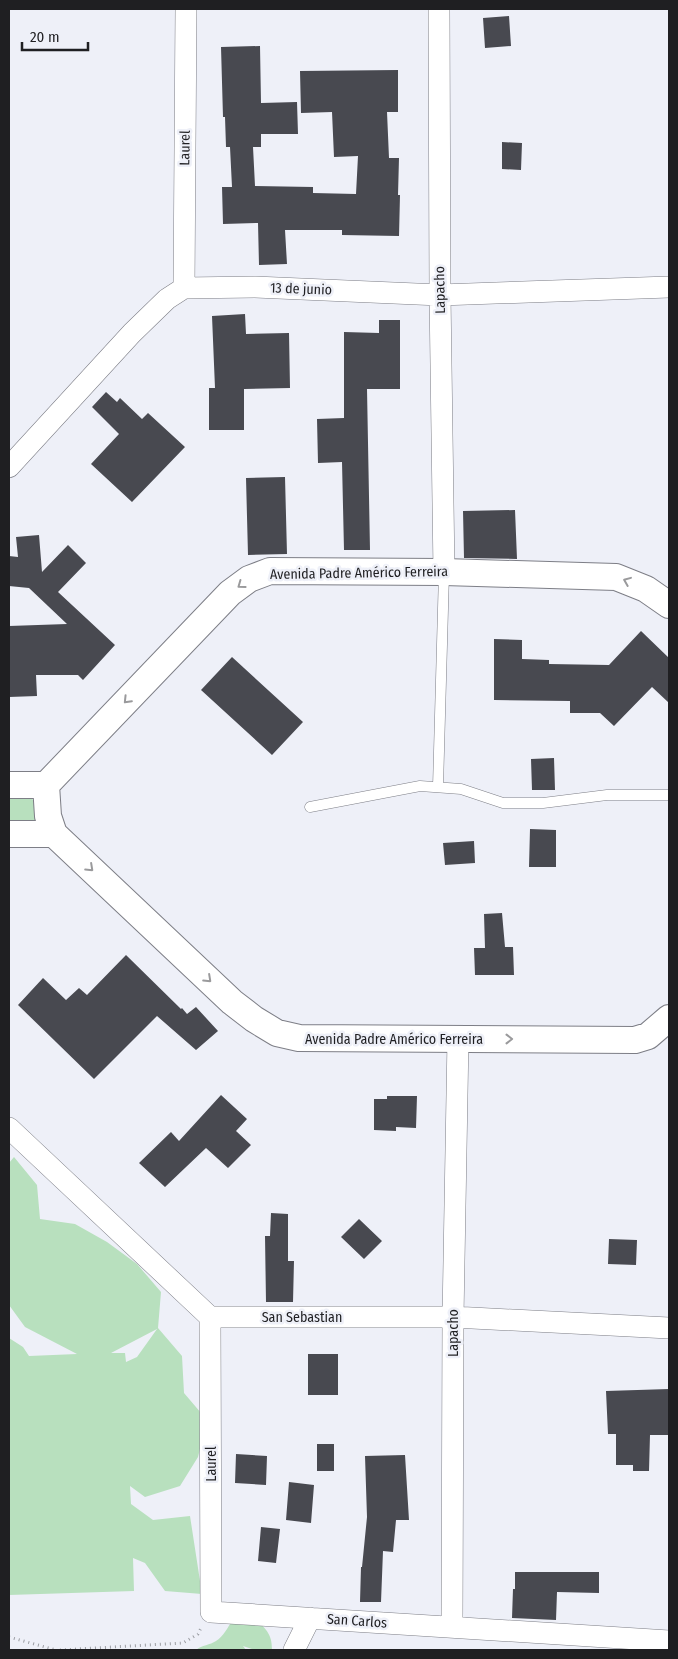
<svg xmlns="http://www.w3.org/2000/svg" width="678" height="1659" font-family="'Fira Sans Condensed',sans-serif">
<rect width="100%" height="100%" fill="#eef0f8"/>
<path fill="#b8e0be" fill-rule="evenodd" d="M 9,791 L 28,793 C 37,803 36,812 36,825 L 9,836 Z
M 14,1157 L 37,1185 L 40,1219 L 75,1224 L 107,1242 L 137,1264 L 161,1292 L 158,1328 L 182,1356 L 184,1393 L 207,1420 L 198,1457 L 180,1486 L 145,1497 L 130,1486 L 131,1504 L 153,1520 L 190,1516 L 202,1594 L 165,1591 L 145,1563 L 133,1558 L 134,1591 L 9,1595 L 9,1338 L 23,1347 L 29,1356 L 77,1354 L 25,1327 L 9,1305 L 9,1163 ZM 157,1329 L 137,1357 L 126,1362 L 125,1353 L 111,1353 Z
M 257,1620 C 267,1631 272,1634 272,1650 L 255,1650 L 243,1646 L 246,1650 L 196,1650 C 202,1645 210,1645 216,1641 C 223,1637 228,1627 232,1621 Z"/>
<path fill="#484950" d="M 509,16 L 511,46 L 485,48 L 483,18 Z
M 260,46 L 261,103 L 297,102 L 298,134 L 261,134 L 261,147 L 253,147 L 255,186 L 313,187 L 313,193 L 356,194 L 358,156 L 334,157 L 332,112 L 301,113 L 300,71 L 398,70 L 398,112 L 387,112 L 389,158 L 399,158 L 398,195 L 400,195 L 399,236 L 342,235 L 342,230 L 285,230 L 287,264 L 259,265 L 258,223 L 223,224 L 222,187 L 232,187 L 230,147 L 226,147 L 225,117 L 223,117 L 221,47 Z
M 502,142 L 522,143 L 521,170 L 502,169 Z
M 245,314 L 246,334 L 289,333 L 290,388 L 244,389 L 244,430 L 209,430 L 209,388 L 215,388 L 212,316 Z
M 379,320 L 400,320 L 400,389 L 367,389 L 370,550 L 344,550 L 342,462 L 318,463 L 317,419 L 344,418 L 344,332 L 379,333 Z
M 106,392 L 117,402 L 120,398 L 142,419 L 148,413 L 185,447 L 132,502 L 91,464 L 119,434 L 92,407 Z
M 285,477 L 287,554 L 248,555 L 246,478 Z
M 515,510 L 517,559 L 464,558 L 463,511 Z
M 39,535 L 42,572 L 68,545 L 86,563 L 58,592 L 115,645 L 83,680 L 78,675 L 36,675 L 37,696 L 9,697 L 9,626 L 67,624 L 29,588 L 9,586 L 9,556 L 18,557 L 16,537 Z
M 641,631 L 669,658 L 669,703 L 652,687 L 614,726 L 600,713 L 570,713 L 570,701 L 494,700 L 494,639 L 522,640 L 522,659 L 549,660 L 549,664 L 609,665 Z
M 232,657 L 303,722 L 272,755 L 201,690 Z
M 554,758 L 555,790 L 532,790 L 531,759 Z
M 530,829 L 556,830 L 556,867 L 529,867 Z
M 474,841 L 475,863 L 445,865 L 443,843 Z
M 502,913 L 505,947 L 513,947 L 514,975 L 475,975 L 474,948 L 485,948 L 484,914 Z
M 126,955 L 181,1009 L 182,1008 L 187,1014 L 196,1007 L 218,1031 L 196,1050 L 157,1016 L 94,1079 L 18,1005 L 43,978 L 66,1000 L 79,988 L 87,995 Z
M 221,1095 L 247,1119 L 236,1131 L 251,1145 L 228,1168 L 206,1148 L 165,1187 L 139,1163 L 171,1132 L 179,1141 Z
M 387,1096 L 417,1096 L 416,1128 L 396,1127 L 396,1131 L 374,1130 L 374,1099 L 387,1099 Z
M 271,1213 L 288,1214 L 288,1261 L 294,1261 L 293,1302 L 266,1302 L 265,1236 L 270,1236 Z
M 359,1219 L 382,1241 L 364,1259 L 341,1237 Z
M 609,1239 L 637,1240 L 636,1265 L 608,1264 Z
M 308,1354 L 338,1354 L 338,1395 L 308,1395 Z
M 669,1389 L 669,1435 L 650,1435 L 649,1471 L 633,1471 L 633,1465 L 616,1465 L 616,1434 L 608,1434 L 606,1391 Z
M 317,1444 L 334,1444 L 334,1471 L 317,1471 Z
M 236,1454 L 267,1456 L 266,1485 L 235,1483 Z
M 405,1455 L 409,1520 L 396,1520 L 393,1552 L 383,1551 L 381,1602 L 360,1602 L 361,1567 L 362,1567 L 367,1517 L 365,1456 Z
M 289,1482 L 314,1485 L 311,1523 L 286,1520 Z
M 261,1527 L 280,1529 L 276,1563 L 258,1561 Z
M 515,1572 L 599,1572 L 599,1593 L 557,1592 L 556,1620 L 512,1618 L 513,1589 L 515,1589 Z"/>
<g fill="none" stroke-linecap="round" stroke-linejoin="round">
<g stroke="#7d7e86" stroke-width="11">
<path id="service" d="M 438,787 L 444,573
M 310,807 L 420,786 L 461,789 L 503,803 L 543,803 L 607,795 L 669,795"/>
</g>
<g stroke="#7d7e86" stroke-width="22">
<path id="minor" d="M 439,9 L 440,295 L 444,572
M 184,288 L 186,9
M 9,467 L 132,333 L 167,299 L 184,288 L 255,287 L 440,295 L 669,287
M 9,1128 L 210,1317 L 453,1317 L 669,1328
M 210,1317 L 211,1612 L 669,1641
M 452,1627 L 453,1317 L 458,1039
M 294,1650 L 310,1618"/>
</g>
<g stroke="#7d7e86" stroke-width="28">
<path id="tertiary" d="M 9,785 L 46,785 L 230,593 L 249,579 L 270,571 L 444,572 L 616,577 L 646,589 L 669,605
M 46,785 L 48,816 L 54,834
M 9,834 L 54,834 L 232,1002 L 254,1019 L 277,1033 L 299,1038 L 635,1040 L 648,1036 L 669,1018"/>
</g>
<path stroke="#9b9da3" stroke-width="3" stroke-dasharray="1 4" stroke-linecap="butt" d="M 9,1637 L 56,1650
M 60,1650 L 183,1643 L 198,1634 L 201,1628"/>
<use href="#service" stroke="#fff" stroke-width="10"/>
<use href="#minor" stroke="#fff" stroke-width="21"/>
<use href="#tertiary" stroke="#fff" stroke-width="26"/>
</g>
<defs><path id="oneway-chevron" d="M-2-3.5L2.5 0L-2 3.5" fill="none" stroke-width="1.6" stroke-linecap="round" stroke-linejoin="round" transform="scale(1.25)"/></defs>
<g stroke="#9a9a9c">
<use href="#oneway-chevron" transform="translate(627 581) rotate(-158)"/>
<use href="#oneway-chevron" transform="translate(241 585) rotate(144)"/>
<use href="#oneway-chevron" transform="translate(127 700) rotate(134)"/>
<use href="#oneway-chevron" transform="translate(90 868) rotate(43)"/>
<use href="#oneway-chevron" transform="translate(208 979) rotate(43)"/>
<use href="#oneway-chevron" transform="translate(509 1039)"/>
</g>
<g text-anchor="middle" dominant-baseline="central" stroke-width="5" stroke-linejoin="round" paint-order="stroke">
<g font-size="14" fill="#1f1f22" stroke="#eef0f8">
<text transform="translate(185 148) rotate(-89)">Laurel</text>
<text transform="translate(301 289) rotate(2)">13 de junio</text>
<text transform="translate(440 290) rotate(-91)">Lapacho</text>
<text transform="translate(359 573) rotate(-1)">Avenida Padre Américo Ferreira</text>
<text x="394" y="1039">Avenida Padre Américo Ferreira</text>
<text x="302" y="1317">San Sebastian</text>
<text transform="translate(453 1333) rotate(-90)">Lapacho</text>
<text transform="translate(211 1464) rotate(-90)">Laurel</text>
<text transform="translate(357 1621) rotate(4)">San Carlos</text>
</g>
</g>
<rect width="678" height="1659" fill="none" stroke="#1f1f22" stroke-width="20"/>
<path d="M22 42v8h66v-8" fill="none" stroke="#1f1f22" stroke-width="2.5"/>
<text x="30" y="42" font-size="15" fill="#1f1f22" stroke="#eef0f8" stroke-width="4" paint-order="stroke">20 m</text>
</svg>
